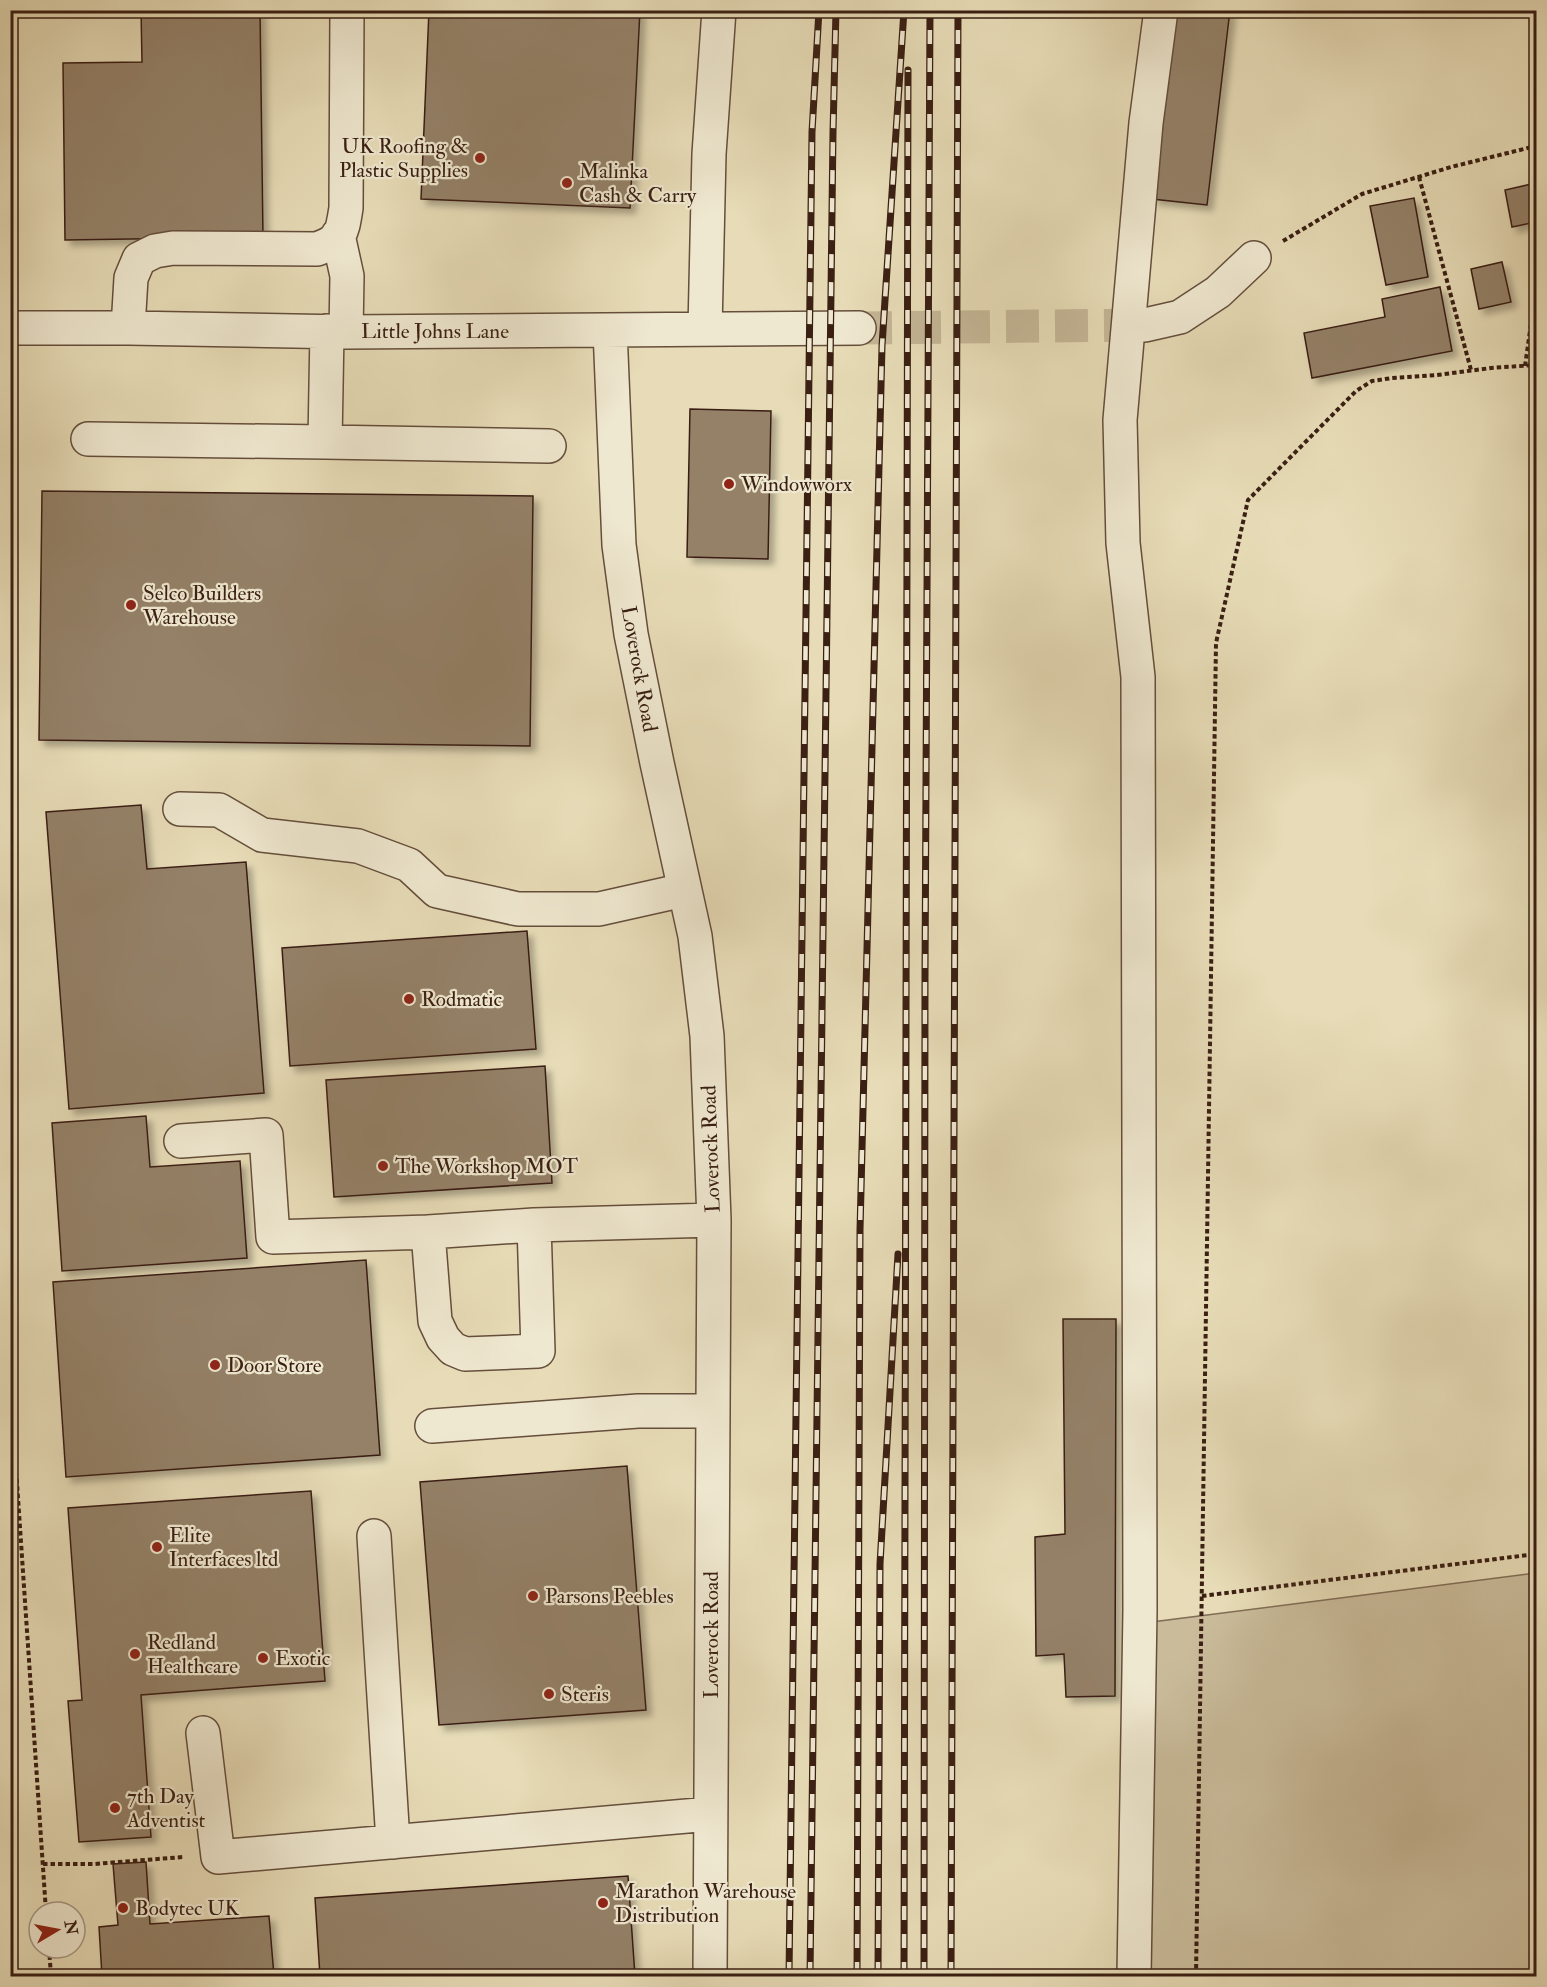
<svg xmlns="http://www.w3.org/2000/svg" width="1547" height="1987" font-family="'IM FELL Double Pica',serif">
<defs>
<filter id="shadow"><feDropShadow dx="5.5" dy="5.5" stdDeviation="3" flood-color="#0004"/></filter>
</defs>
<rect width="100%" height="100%" fill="#e7dcb7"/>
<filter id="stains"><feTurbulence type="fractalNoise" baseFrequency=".00333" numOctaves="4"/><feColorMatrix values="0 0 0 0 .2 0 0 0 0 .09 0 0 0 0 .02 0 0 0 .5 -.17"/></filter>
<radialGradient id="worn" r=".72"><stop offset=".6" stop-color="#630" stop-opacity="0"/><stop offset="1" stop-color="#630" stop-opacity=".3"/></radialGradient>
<path fill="#cabc9b" stroke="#826e57" stroke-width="1.5" d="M 1536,1573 L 1536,1976 L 1147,1976 L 1152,1622 Z"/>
<path fill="#948168" stroke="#3a1f13" stroke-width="1.5" filter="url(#shadow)" d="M 141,10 L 260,10 L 263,237 L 65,240 L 63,63 L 142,62 Z
M 429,10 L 640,10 L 630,208 L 421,199 Z
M 1176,10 L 1230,10 L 1207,205 L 1152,199 Z
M 1536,183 L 1536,222 L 1512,227 L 1505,190 Z
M 1414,198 L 1428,277 L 1386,285 L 1370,206 Z
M 1502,262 L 1511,302 L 1479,309 L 1471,269 Z
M 1440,287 L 1452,351 L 1312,378 L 1304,333 L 1385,317 L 1382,299 Z
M 690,409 L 771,411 L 768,559 L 687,557 Z
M 42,491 L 533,496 L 530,746 L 39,740 Z
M 141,805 L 147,869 L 246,862 L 264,1093 L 69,1109 L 46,812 Z
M 527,931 L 536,1049 L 290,1066 L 282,948 Z
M 545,1066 L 552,1183 L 334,1197 L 326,1080 Z
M 146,1116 L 150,1167 L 240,1161 L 247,1258 L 62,1271 L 52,1123 Z
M 366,1260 L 380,1455 L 66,1477 L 53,1282 Z
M 1063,1319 L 1116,1319 L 1115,1696 L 1066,1697 L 1064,1654 L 1036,1656 L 1035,1537 L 1065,1534 Z
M 627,1466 L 646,1710 L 439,1725 L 420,1482 Z
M 311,1491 L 325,1681 L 141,1695 L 151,1837 L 79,1842 L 68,1701 L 82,1700 L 68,1508 Z
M 146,1862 L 150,1924 L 269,1916 L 274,1976 L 102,1976 L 99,1927 L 118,1925 L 113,1864 Z
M 628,1876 L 635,1976 L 320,1976 L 315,1898 Z"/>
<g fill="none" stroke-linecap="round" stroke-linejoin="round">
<path stroke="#c4b696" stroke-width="33" stroke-dasharray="33 16" stroke-linecap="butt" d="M 859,328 L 1145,325"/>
<g stroke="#654e3c" stroke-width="36">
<path id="minor" d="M 338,235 L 347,276 L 346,332
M 1145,325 L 1180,317 L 1218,292 L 1254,258
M 10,328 L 128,328 L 346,332 L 859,328
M 128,328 L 131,278 L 139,259 L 155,251 L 173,248 L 317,249 C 342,240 342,233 346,208 L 347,10
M 705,329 L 709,154 L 719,10
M 610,330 L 619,545 L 631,634 L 657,763 L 695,936 L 707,1036 L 714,1220 L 710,1976
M 327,331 L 325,442 L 549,446
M 88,439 L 325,442
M 180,809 L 219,810 L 262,835 L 358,846 L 409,865 L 437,891 L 518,909 L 599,909 L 684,890
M 181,1141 L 266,1135 L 273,1237 L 428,1232 L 534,1225 L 714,1220
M 428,1232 L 435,1321 L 443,1338 L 453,1349 L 465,1354 L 538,1351 L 534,1225
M 432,1426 L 638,1411 L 712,1411
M 374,1536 L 393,1842
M 203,1733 L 218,1857 L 710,1814
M 1134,1976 L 1140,1610 L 1138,677 L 1123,543 L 1120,420 L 1146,123 L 1161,10"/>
</g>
<path stroke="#3a1f13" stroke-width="4" stroke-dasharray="4.5 3" stroke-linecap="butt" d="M 1419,177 L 1471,370
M 1283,241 L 1362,194 L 1451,167 L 1536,146
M 1525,366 L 1536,289
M 10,1419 L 17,1483 L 46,1912
M 1202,1596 L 1536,1554
M 43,1864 L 94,1864 L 183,1857
M 49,1948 L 51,1976
M 1196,1976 L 1216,643 L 1248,500 L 1356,391 L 1372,381 L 1392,378 L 1437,375 L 1491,368 L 1536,365"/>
<use href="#minor" stroke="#efe8d0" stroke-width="33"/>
<g stroke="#3a1f13" stroke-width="7">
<path id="rail" d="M 789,1976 L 812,132 L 819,10
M 810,1976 L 833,132 L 836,10
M 857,1976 L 860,1230 L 882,346 L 904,10
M 878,1976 L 880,1564 L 898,1254
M 904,1976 L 908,70
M 924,1976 L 925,978 L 930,10
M 951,1976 L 958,10"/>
</g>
<use href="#rail" stroke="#efe8d0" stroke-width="4.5" stroke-dasharray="14" stroke-linecap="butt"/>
</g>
<g fill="#8f2418" stroke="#efe8d0" stroke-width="2">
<circle cx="480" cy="158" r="6"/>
<circle cx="567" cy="183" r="6"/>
<circle cx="729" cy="484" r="6"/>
<circle cx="131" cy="605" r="6"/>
<circle cx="409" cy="999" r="6"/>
<circle cx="383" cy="1166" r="6"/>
<circle cx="215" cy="1365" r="6"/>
<circle cx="157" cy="1547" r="6"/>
<circle cx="533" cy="1596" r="6"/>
<circle cx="135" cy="1654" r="6"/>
<circle cx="263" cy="1658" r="6"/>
<circle cx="549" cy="1694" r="6"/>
<circle cx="115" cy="1808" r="6"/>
<circle cx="603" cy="1903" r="6"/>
<circle cx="123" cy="1908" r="6"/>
</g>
<g text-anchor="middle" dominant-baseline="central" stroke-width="4.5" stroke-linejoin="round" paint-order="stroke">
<g font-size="21" fill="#3a1f13" stroke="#efe8d0" text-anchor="start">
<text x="468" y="146" text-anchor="end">UK Roofing &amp;<tspan x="468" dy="24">Plastic Supplies</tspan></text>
<text x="579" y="171">Malinka<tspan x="579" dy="24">Cash &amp; Carry</tspan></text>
<text x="741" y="484">Windowworx</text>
<text x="143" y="593">Selco Builders<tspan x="143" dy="24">Warehouse</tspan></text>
<text x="421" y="999">Rodmatic</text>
<text x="395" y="1166">The Workshop MOT</text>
<text x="227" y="1365">Door Store</text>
<text x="169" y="1535">Elite<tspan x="169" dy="24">Interfaces ltd</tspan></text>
<text x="545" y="1596">Parsons Peebles</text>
<text x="147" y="1642">Redland<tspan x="147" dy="24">Healthcare</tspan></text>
<text x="275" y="1658">Exotic</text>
<text x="561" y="1694">Steris</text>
<text x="127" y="1796">7th Day<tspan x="127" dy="24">Adventist</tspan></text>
<text x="615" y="1891">Marathon Warehouse<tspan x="615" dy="24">Distribution</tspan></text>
<text x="135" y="1908">Bodytec UK</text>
</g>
<g font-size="21" fill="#3a1f13" stroke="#efe8d0">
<text x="435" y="331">Little Johns Lane</text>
<text transform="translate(639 669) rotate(80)">Loverock Road</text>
<text transform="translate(711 1149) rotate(-92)">Loverock Road</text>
<text transform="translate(711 1635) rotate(-90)">Loverock Road</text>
</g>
</g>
<rect width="1547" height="1987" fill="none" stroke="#e7dcb7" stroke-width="36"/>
<rect x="12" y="12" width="1523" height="1963" fill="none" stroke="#3a1f13" stroke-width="3"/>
<rect x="18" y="18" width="1511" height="1951" fill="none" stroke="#3a1f13" stroke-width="1.5"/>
<g transform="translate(57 1930) rotate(80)"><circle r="28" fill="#efe8d0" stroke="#a79884" stroke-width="1.5"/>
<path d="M0-4.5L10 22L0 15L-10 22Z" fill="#8f2418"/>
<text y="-9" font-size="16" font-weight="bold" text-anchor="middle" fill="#3a1f13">N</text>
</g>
<rect width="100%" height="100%" filter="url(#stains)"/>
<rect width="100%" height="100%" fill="url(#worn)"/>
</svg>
